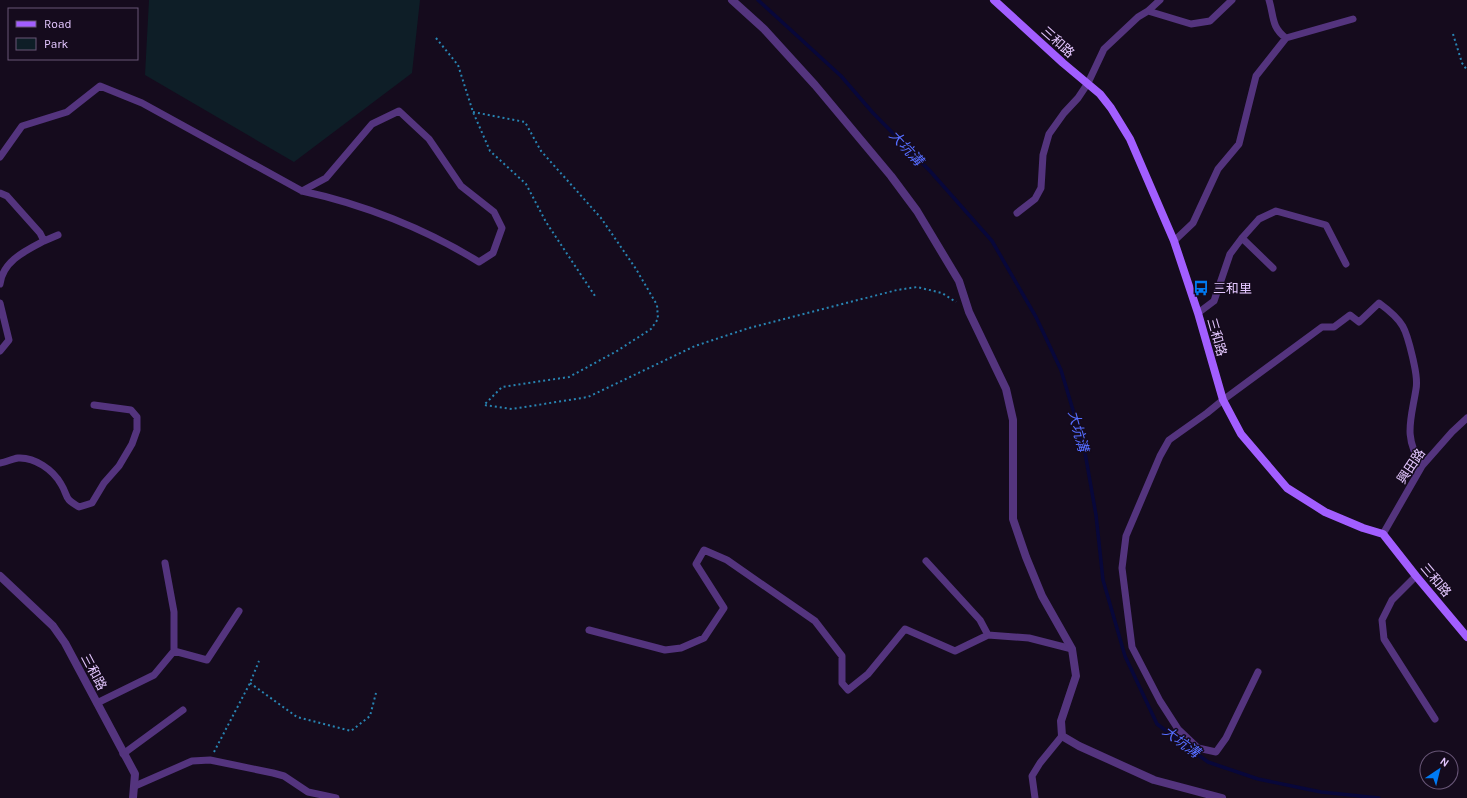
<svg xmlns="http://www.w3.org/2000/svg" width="1467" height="798" font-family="Karla,'Noto Sans TC',sans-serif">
<rect width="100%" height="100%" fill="#150b1d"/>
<path fill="#0e1e27" d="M 149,0 L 420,0 L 412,73 L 294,162 L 145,75 Z"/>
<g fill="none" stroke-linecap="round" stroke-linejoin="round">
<path stroke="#08073a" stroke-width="3.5" d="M 758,0 L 841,76 L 873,113 L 930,171 L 992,241 L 1036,317 L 1061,370 L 1084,447 L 1096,515 L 1103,580 L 1125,656 L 1157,724 L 1208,762 L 1258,779 L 1321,792 L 1379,798"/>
<path stroke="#2884b2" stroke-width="2" stroke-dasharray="2 3" stroke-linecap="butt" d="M 1453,34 L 1462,63 L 1467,70
M 436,38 L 458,65 L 473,112 L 490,151 L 526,184 L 546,222 L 595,296
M 473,112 L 525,122 L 541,151 L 601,218 L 636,269 L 657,305 L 658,319 L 651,329 L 617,351 L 569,377 L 502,387 L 484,405 L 512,409 L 588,397 L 695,346 L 749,328 L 897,290 L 917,287 L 942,293 L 956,302
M 250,683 L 297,717 L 351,731 L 370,716 L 376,693
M 214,752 L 250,683 L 259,661"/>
<path stroke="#54347e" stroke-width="7" d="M 1269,0 C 1274,16 1271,27 1286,38 L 1353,19
M 1148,11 L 1160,0
M 0,157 L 22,126 L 67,112 L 100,86 L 142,103 L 302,191 C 363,204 426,229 479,262 L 493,253 L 502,228 L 494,212 L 461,186 L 429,139 L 399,111 L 372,124 L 326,178 L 302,191
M 0,193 L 7,196 L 40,233 L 44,241 L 58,235
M 1017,213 L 1035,199 L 1041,188 L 1043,155 L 1049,134 L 1064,113 L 1078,98 L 1088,83 L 1104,49 L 1138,17 L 1148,11 L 1191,24 L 1210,21 L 1232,0
M 1242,238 L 1273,268
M 1174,241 L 1193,223 L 1218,169 L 1239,144 L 1256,76 L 1286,38
M 0,284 C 3,261 25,251 44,241
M 0,303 L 9,340 L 0,351
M 1198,313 L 1214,301 L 1230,254 L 1242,238 L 1259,219 L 1276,211 L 1326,225 L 1346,264
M 0,463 C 6,462 12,459 18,458 C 35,457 53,470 61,484 C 69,497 63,498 79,507 L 92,503 L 104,483 L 119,466 L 132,444 L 137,430 L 137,417 L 131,410 L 94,405
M 1383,534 L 1422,466 L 1452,432 L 1467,418
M 926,561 L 980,620 L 988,635
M 1416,576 L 1392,600 L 1382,620 L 1384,639 L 1435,719
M 589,630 L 665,650 L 681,648 L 704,638 L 724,608 L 696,564 L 704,550 L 727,560 L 815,621 L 842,656 L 842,683 L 848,690 L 868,674 L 905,629 L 955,651 L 988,635 L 1029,638 L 1072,649
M 174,651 L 207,660 L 239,611
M 1258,672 L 1226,738 L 1216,752 L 1198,748 L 1178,729 L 1160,701 L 1132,647 L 1122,568 L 1126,536 L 1160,456 L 1169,440 L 1207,413 L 1223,400 L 1322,327 L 1334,327 L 1350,315 L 1359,322 L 1379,303 C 1405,322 1406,329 1413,359 C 1415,369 1418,379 1416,389 C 1411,421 1403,436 1422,466
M 97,703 L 154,675 L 174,651 L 174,612 L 165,563
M 123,754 L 183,710
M 135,786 L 192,761 L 210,760 L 273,773 L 284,776 L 308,792 L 336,798
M 1035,798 L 1032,776 L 1040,763 L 1062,736"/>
<path stroke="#54347e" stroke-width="8" d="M 732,0 L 764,29 L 815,85 L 891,176 L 917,211 L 959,281 L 969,312 L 1006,389 L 1013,420 L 1013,519 L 1026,557 L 1042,596 L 1072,649 L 1076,676 L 1061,721 L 1062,736 L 1079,746 L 1154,780 L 1222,798
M 0,576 L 53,626 L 65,643 L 135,774 L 133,798"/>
<path stroke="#a25eff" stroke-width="8" d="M 994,0 L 1063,63 L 1100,94 L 1111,108 L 1130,139 L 1174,241 L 1198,313 L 1223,400 L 1241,434 L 1287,488 L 1325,512 L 1363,528 L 1383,534 L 1416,576 L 1467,637"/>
</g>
<defs>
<g id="bus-bare" transform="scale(1.2)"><path d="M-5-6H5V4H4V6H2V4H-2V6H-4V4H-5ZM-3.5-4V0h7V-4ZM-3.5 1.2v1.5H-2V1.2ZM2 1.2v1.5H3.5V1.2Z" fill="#007af2" stroke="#150b1d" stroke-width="2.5" paint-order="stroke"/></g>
</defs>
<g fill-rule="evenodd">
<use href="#bus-bare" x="1201" y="288"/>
</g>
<g text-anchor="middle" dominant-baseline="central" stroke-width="3" stroke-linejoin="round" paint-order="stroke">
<g font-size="13" fill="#e4c7ff" stroke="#150b1d">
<text transform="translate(1058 42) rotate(42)">三和路</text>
<text transform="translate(1217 337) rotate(74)">三和路</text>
<text transform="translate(1411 466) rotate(-56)">興田路</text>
<text transform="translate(1436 580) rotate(50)">三和路</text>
<text transform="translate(94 672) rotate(62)">三和路</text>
</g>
<g font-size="13" fill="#e4c7ff" stroke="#150b1d" text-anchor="start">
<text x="1213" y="288">三和里</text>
</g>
<g font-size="14" font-style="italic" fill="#556dff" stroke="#150b1d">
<text transform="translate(906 148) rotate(47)">大坑溝</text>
<text transform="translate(1078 431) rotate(75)">大坑溝</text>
<text transform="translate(1181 742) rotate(37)">大坑溝</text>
</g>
</g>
<rect x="8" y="8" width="130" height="52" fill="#150b1d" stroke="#685677"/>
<rect x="16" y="21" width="20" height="6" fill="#a25eff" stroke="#685677"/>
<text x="44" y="28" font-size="12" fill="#e4c7ff">Road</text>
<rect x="16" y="38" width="20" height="12" fill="#0e1e27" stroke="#685677"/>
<text x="44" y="48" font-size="12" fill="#e4c7ff">Park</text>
<g transform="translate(1439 770) rotate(35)"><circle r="19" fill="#150b1d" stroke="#685677"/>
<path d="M0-3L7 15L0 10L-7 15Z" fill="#007af2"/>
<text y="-6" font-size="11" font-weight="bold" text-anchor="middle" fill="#e4c7ff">N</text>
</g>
</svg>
